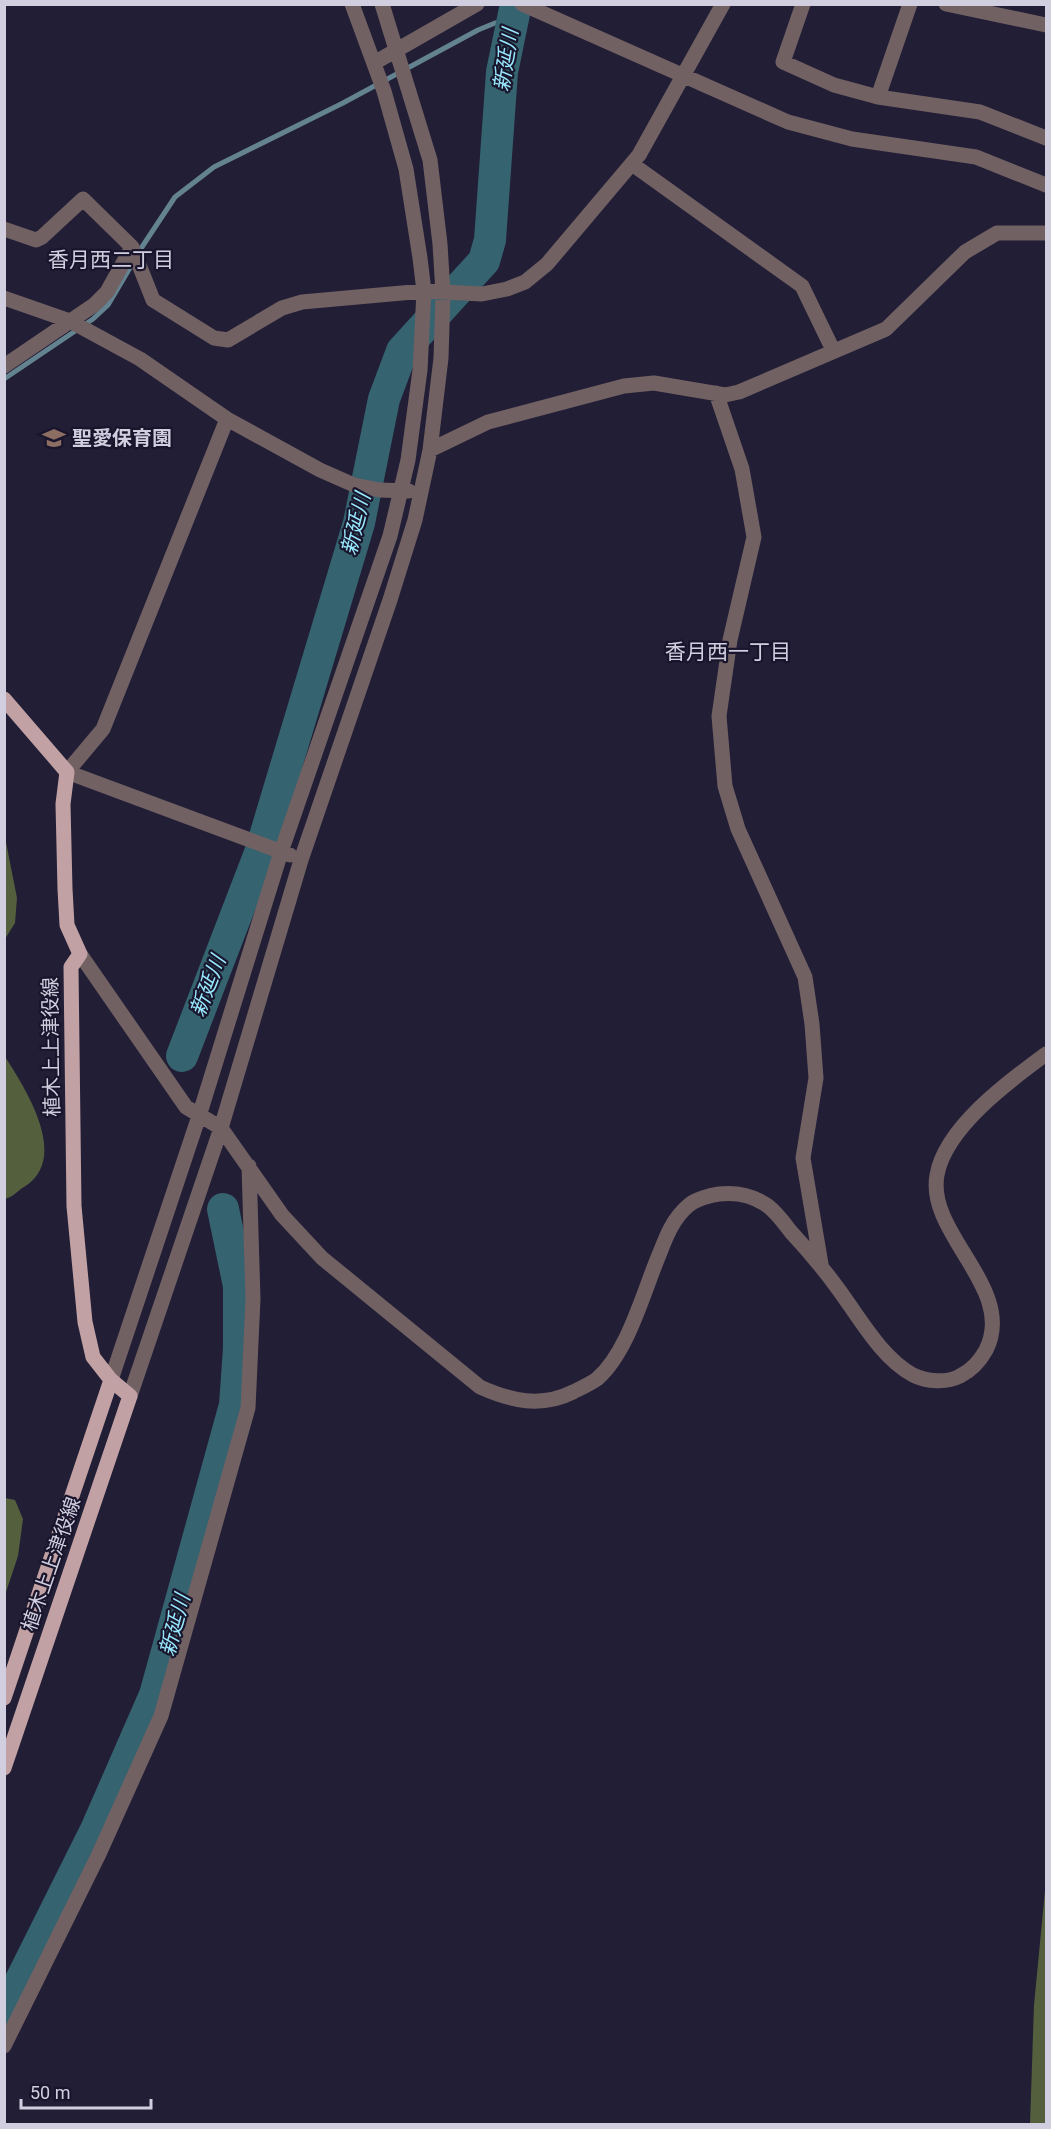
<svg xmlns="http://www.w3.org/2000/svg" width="1051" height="2129" font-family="Roboto,'Noto Sans JP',sans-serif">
<rect width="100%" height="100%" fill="#221e36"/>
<path fill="#535f3d" d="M 5,837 L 17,898 L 15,923 L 5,939 Z
M 4,1055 C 25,1088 71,1158 24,1187 C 16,1192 13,1197 5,1199 Z
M 5,1498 L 15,1500 L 23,1519 L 18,1556 L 5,1595 Z
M 1046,1880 L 1046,2124 L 1030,2124 L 1034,2005 Z"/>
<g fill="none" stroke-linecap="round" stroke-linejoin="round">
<path stroke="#648391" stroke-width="5" d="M 138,253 L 175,197 L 214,167 L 343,103 L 478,30 L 495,23 L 512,21
M 4,379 L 93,319 L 108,305 L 134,261"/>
<path stroke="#35636f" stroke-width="32" d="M 182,1056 L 260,853 L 359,523 L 384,399 L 402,351 L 484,261 L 490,240 L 502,72 L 516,4
M 4,2014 L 96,1830 L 155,1695 L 235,1405 L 239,1348 L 239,1286 L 223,1209"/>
<path stroke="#716163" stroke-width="15" d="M 522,4 L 788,122 L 852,139 L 976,157 L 1046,185
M 803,4 L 783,62 L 834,85 L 878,97 L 980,112 L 1046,138
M 946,4 L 1046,25
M 374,63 L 477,4
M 878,97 L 910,4
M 632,164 L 802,286 L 833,350
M 4,229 L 36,240 L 42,237 L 83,199 L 132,247 L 153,300 L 214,338 L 228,340 L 282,308 L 302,302 L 424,291 L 482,294 L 507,289 L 525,282 L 547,264 L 639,155 L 723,4
M 4,298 L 70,321 L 140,359 L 227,419 L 320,470 L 354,485 L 380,490 L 409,491
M 4,366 L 94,305 L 107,292 L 132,247
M 716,393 L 742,469 L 754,537 L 730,640 L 719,716 L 725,786 L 738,829 L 805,977 L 812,1024 L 816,1078 L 803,1158 L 821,1264
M 227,419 L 103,729 L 67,772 L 290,855
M 430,450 L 488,422 L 624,386 L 654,383 L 725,395 L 739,392 L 886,329 L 965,252 L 997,233 L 1046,233
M 80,954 L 186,1107 L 221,1128 L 282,1215 L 322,1258 L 480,1387 C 511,1401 541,1408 573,1392 C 581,1388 590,1384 597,1379 C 628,1352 643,1293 659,1255 C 666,1237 673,1218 689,1205 C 696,1199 711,1195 719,1194 C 736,1192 751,1195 765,1204 C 775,1210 784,1223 791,1232 C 807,1249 822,1267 836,1286 C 858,1315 880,1357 913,1375 C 927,1382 947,1383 960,1376 C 972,1370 980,1361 986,1350 C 1017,1289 926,1234 937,1175 C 945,1128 1009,1081 1046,1054
M 111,1380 L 200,1113 L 281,852 L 390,536 L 408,460 L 420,370 L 424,291 L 420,258 L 406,169 L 384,91 L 352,4
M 130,1396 L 221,1128 L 301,860 L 390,600 L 415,520 L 430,450 L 441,358 L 443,293 L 440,244 L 430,160 L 382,4
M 4,2046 L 99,1854 L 161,1716 L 248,1408 L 253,1299 L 249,1166"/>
<path stroke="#c1a1a3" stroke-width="15" d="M 4,699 L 67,772 L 63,804 L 65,889 L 67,925 L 80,954 L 71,967 L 74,1206 L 85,1322 L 93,1357 L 111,1380 L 130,1396 L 4,1768
M 4,1698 L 111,1380"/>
</g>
<defs>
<g id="school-bare" transform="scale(1.8)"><path d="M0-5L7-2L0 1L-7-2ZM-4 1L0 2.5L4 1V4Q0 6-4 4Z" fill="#8d6e63" stroke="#19152c" stroke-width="2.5" paint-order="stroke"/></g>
</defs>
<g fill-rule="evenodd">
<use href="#school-bare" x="54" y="438"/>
</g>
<g text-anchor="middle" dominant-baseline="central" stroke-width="4.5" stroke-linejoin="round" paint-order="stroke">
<g font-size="20" font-weight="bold" fill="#d1cfdf" stroke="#19152c" text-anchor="start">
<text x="72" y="438">聖愛保育園</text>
</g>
<g font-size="20" fill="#d1cfdf" stroke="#19152c">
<text transform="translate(51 1047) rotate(-91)">植木上上津役線</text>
<text transform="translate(51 1564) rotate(-71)">植木上上津役線</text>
</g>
<g font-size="21" font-style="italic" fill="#97e8fd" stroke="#19152c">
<text transform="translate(506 60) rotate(-81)">新延川</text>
<text transform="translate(356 524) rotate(-76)">新延川</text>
<text transform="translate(208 986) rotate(-69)">新延川</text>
<text transform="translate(175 1625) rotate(-75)">新延川</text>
</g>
<g font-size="21" fill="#d1cfdf" stroke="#19152c">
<text x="111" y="260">香月西二丁目</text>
<text x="728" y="652">香月西一丁目</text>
</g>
</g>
<rect width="1051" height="2129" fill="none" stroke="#d1cfdf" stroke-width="12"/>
<path d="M21 2099v9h130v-9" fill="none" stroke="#d1cfdf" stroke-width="3"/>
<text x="30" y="2099" font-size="18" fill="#d1cfdf" stroke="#19152c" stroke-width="4.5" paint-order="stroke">50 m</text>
</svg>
